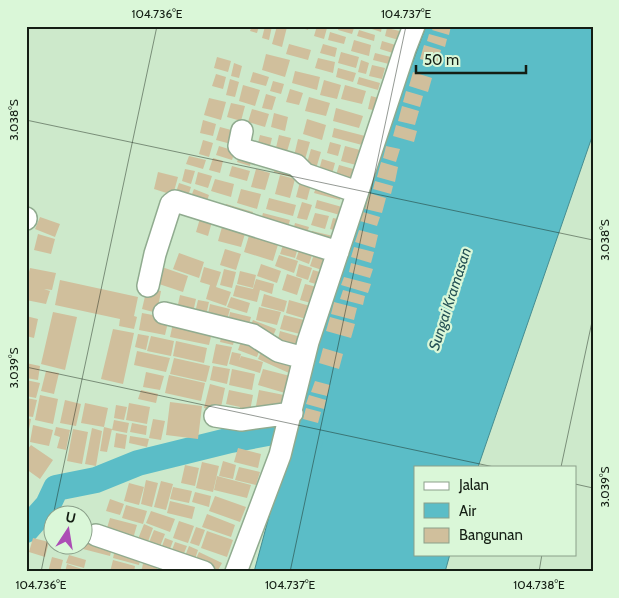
<svg xmlns="http://www.w3.org/2000/svg" width="619" height="598" font-family="Cabin,sans-serif">
<rect width="100%" height="100%" fill="#cde9cb"/>
<path fill="#5bbdc7" stroke="#468d91" d="M 426,26 L 593,26 L 593,134 L 478,467 L 415,467 L 415,554 L 450,554 L 445,572 L 254,572 L 335,273 Z"/>
<g fill="none" stroke-linecap="round" stroke-linejoin="round">
<path stroke="#5bbdc7" stroke-width="26" d="M 26,530 L 48,505 L 56,488 L 96,480 L 138,463 L 231,440 L 273,432 L 310,440"/>
</g>
<path fill="#d0bf9c" d="M 252,26 L 259,26 L 257,33 L 250,31 Z
M 265,26 L 272,26 L 269,40 L 262,38 Z
M 277,26 L 287,27 L 282,47 L 272,44 Z
M 297,26 L 309,26 L 308,30 Z
M 317,26 L 327,28 L 324,39 L 314,36 Z
M 339,26 L 354,28 L 352,34 L 338,30 Z
M 363,26 L 382,26 L 381,32 Z
M 434,26 L 451,26 L 449,35 L 432,30 Z
M 387,28 L 404,32 L 402,41 L 385,36 Z
M 359,30 L 375,35 L 374,41 L 357,36 Z
M 330,32 L 346,37 L 344,44 L 328,40 Z
M 429,34 L 447,39 L 445,47 L 427,41 Z
M 354,40 L 371,45 L 369,56 L 351,51 Z
M 382,41 L 399,46 L 396,54 L 380,49 Z
M 289,44 L 311,50 L 308,60 L 286,54 Z
M 323,44 L 337,48 L 335,57 L 320,53 Z
M 424,45 L 441,50 L 437,64 L 420,59 Z
M 341,52 L 359,57 L 356,68 L 338,63 Z
M 375,53 L 395,58 L 393,65 L 373,60 Z
M 266,54 L 290,60 L 285,77 L 262,70 Z
M 217,57 L 231,61 L 228,72 L 214,68 Z
M 318,58 L 335,62 L 333,73 L 315,68 Z
M 361,60 L 369,63 L 366,74 L 358,72 Z
M 234,63 L 242,66 L 239,78 L 231,76 Z
M 372,65 L 385,68 L 382,79 L 369,76 Z
M 338,68 L 356,73 L 353,82 L 336,77 Z
M 295,71 L 320,77 L 317,90 L 292,83 Z
M 253,72 L 269,77 L 266,86 L 250,82 Z
M 413,72 L 432,78 L 428,92 L 409,86 Z
M 216,74 L 226,77 L 223,89 L 212,86 Z
M 359,77 L 380,83 L 378,90 L 357,84 Z
M 230,79 L 239,82 L 235,97 L 226,95 Z
M 324,80 L 341,85 L 337,99 L 320,95 Z
M 273,81 L 284,84 L 281,94 L 270,91 Z
M 243,85 L 260,90 L 255,106 L 239,101 Z
M 345,85 L 366,91 L 362,104 L 341,99 Z
M 290,89 L 303,93 L 299,105 L 286,102 Z
M 406,91 L 423,96 L 420,107 L 403,102 Z
M 266,94 L 276,97 L 272,110 L 262,108 Z
M 371,96 L 382,99 L 378,111 L 368,109 Z
M 309,97 L 330,103 L 326,116 L 305,111 Z
M 209,98 L 226,102 L 221,120 L 204,115 Z
M 231,103 L 245,106 L 241,121 L 227,117 Z
M 402,106 L 419,111 L 415,125 L 398,121 Z
M 336,108 L 363,116 L 359,128 L 333,121 Z
M 252,109 L 269,114 L 265,127 L 248,122 Z
M 274,113 L 288,117 L 285,131 L 271,127 Z
M 307,119 L 326,125 L 322,140 L 303,134 Z
M 203,120 L 216,124 L 213,136 L 200,133 Z
M 396,125 L 417,131 L 414,142 L 393,136 Z
M 220,127 L 235,131 L 231,144 L 216,140 Z
M 334,128 L 365,136 L 362,145 L 332,137 Z
M 260,135 L 272,138 L 268,154 L 256,151 Z
M 279,135 L 291,138 L 286,155 L 275,152 Z
M 298,139 L 310,142 L 304,163 L 293,160 Z
M 203,140 L 213,143 L 209,157 L 199,154 Z
M 330,142 L 341,145 L 338,156 L 327,153 Z
M 219,146 L 235,151 L 232,160 L 216,155 Z
M 345,146 L 360,150 L 356,165 L 341,161 Z
M 386,146 L 400,149 L 396,162 L 383,158 Z
M 311,149 L 321,152 L 315,172 L 305,170 Z
M 240,152 L 253,155 L 250,166 L 237,162 Z
M 189,156 L 206,160 L 203,169 L 186,164 Z
M 213,158 L 223,161 L 220,173 L 209,170 Z
M 322,159 L 335,163 L 331,178 L 318,174 Z
M 381,162 L 398,167 L 395,182 L 377,177 Z
M 276,163 L 294,178 L 274,172 Z
M 339,165 L 357,170 L 353,187 L 334,182 Z
M 232,166 L 250,171 L 247,181 L 229,176 Z
M 185,169 L 195,171 L 191,184 L 182,181 Z
M 256,169 L 270,173 L 265,190 L 251,187 Z
M 158,172 L 178,177 L 173,195 L 154,189 Z
M 198,172 L 212,176 L 208,188 L 195,184 Z
M 280,175 L 295,179 L 290,198 L 275,194 Z
M 301,178 L 312,181 L 307,200 L 296,197 Z
M 215,179 L 234,184 L 231,197 L 211,191 Z
M 375,181 L 393,186 L 391,194 L 373,189 Z
M 318,182 L 344,189 L 340,200 L 314,193 Z
M 179,183 L 191,187 L 186,202 L 174,198 Z
M 194,189 L 209,195 L 204,210 L 188,204 Z
M 241,189 L 261,194 L 257,209 L 237,203 Z
M 369,193 L 386,198 L 382,213 L 365,209 Z
M 269,198 L 296,205 L 293,216 L 266,209 Z
M 317,200 L 342,207 L 340,215 L 315,208 Z
M 302,202 L 312,205 L 307,220 L 297,218 Z
M 226,204 L 253,212 L 250,221 L 223,214 Z
M 363,212 L 380,217 L 377,226 L 360,221 Z
M 263,213 L 290,220 L 286,235 L 259,227 Z
M 315,213 L 329,216 L 325,229 L 311,225 Z
M 201,215 L 213,218 L 208,236 L 196,232 Z
M 40,217 L 60,224 L 55,237 L 35,229 Z
M 333,218 L 343,220 L 340,232 L 330,229 Z
M 224,220 L 247,227 L 241,247 L 218,241 Z
M 295,223 L 309,227 L 304,242 L 291,238 Z
M 251,229 L 280,238 L 273,261 L 244,252 Z
M 359,230 L 378,235 L 375,248 L 355,242 Z
M 312,231 L 333,236 L 329,248 L 309,242 Z
M 38,234 L 55,239 L 51,254 L 34,250 Z
M 285,239 L 299,244 L 295,258 L 280,254 Z
M 301,245 L 314,249 L 309,264 L 296,259 Z
M 354,247 L 374,252 L 371,263 L 351,257 Z
M 316,248 L 328,253 L 322,270 L 310,266 Z
M 225,249 L 241,254 L 236,270 L 220,265 Z
M 179,253 L 204,262 L 199,278 L 173,269 Z
M 279,255 L 298,261 L 294,273 L 275,266 Z
M 351,263 L 373,269 L 370,278 L 349,272 Z
M 261,264 L 281,271 L 277,283 L 257,276 Z
M 299,264 L 312,268 L 308,280 L 296,276 Z
M 156,265 L 188,276 L 183,292 L 150,281 Z
M 204,267 L 221,272 L 216,287 L 231,292 L 226,306 L 206,299 L 210,285 L 200,282 Z
M 30,268 L 56,273 L 52,290 L 44,289 L 50,291 L 46,304 L 26,300 L 26,284 Z
M 224,269 L 236,272 L 232,288 L 220,285 Z
M 313,270 L 323,273 L 319,285 L 309,282 Z
M 240,271 L 256,275 L 253,288 L 237,284 Z
M 287,274 L 302,279 L 297,295 L 282,290 Z
M 344,277 L 371,284 L 368,293 L 341,285 Z
M 256,279 L 274,284 L 272,294 L 260,290 L 257,302 L 233,296 L 236,285 L 253,289 Z
M 60,280 L 138,297 L 134,316 L 137,317 L 134,329 L 119,326 L 120,319 L 55,305 Z
M 305,284 L 317,287 L 311,303 L 300,300 Z
M 147,288 L 161,291 L 157,313 L 142,309 Z
M 343,290 L 365,296 L 363,305 L 340,299 Z
M 264,294 L 287,301 L 284,312 L 261,306 Z
M 180,295 L 196,299 L 192,317 L 176,314 Z
M 231,297 L 250,303 L 247,313 L 227,307 Z
M 198,300 L 209,302 L 205,320 L 194,317 Z
M 289,300 L 310,306 L 306,319 L 286,313 Z
M 334,302 L 357,308 L 354,320 L 331,314 Z
M 210,304 L 230,309 L 226,324 L 207,319 Z
M 259,307 L 281,312 L 277,325 L 256,320 Z
M 53,312 L 77,317 L 65,370 L 41,364 Z
M 230,312 L 251,317 L 247,332 L 227,327 Z
M 142,313 L 169,318 L 165,335 L 139,330 Z
M 284,315 L 304,320 L 300,334 L 280,329 Z
M 26,316 L 38,319 L 34,338 L 26,336 Z
M 330,317 L 355,324 L 351,338 L 326,331 Z
M 174,319 L 213,328 L 209,345 L 170,337 Z
M 253,320 L 276,329 L 271,341 L 248,332 Z
M 113,329 L 134,333 L 123,384 L 101,379 Z
M 223,329 L 236,332 L 233,345 L 220,342 Z
M 280,331 L 301,337 L 297,352 L 276,347 Z
M 138,334 L 149,336 L 146,350 L 135,347 Z
M 151,336 L 174,341 L 171,356 L 147,351 Z
M 243,336 L 262,343 L 257,357 L 238,350 Z
M 176,341 L 207,348 L 204,363 L 173,356 Z
M 216,344 L 232,347 L 227,366 L 212,363 Z
M 263,347 L 294,360 L 289,373 L 258,359 Z
M 323,348 L 343,354 L 339,369 L 319,363 Z
M 137,351 L 170,358 L 166,372 L 134,365 Z
M 232,352 L 241,354 L 239,361 L 241,356 L 263,362 L 260,373 L 229,364 Z
M 174,358 L 210,366 L 206,382 L 170,374 Z
M 26,363 L 40,366 L 38,380 L 26,378 Z
M 213,366 L 230,369 L 227,384 L 210,380 Z
M 232,369 L 255,374 L 252,390 L 229,385 Z
M 263,369 L 290,376 L 285,393 L 258,385 Z
M 46,371 L 59,373 L 54,394 L 41,391 Z
M 146,372 L 164,376 L 160,390 L 143,387 Z
M 169,375 L 205,383 L 201,401 L 165,393 Z
M 26,380 L 40,383 L 36,398 L 26,396 Z
M 315,381 L 330,385 L 327,396 L 311,392 Z
M 210,384 L 225,388 L 220,412 L 204,408 Z
M 141,390 L 158,394 L 156,403 L 138,399 Z
M 229,390 L 253,395 L 249,416 L 238,413 L 240,407 L 226,404 Z
M 259,390 L 284,395 L 280,412 L 255,411 Z
M 40,395 L 58,399 L 53,424 L 35,420 Z
M 309,395 L 326,400 L 324,409 L 306,404 Z
M 26,398 L 37,400 L 33,417 L 26,416 Z
M 65,400 L 81,404 L 76,426 L 60,423 Z
M 170,402 L 202,406 L 198,439 L 166,435 Z
M 85,403 L 108,408 L 104,427 L 81,423 Z
M 129,403 L 150,407 L 147,424 L 126,420 Z
M 116,405 L 127,407 L 124,420 L 114,418 Z
M 306,408 L 321,412 L 318,423 L 303,419 Z
M 26,418 L 31,419 L 27,439 L 26,439 Z
M 153,419 L 165,421 L 161,440 L 149,438 Z
M 114,420 L 129,423 L 127,433 L 112,430 Z
M 132,423 L 147,426 L 146,435 L 130,432 Z
M 33,425 L 53,430 L 49,446 L 30,442 Z
M 56,427 L 70,430 L 66,450 L 57,448 L 60,437 L 54,435 Z
M 104,427 L 112,429 L 107,452 L 100,451 Z
M 92,428 L 102,431 L 96,466 L 85,464 Z
M 73,429 L 88,432 L 82,464 L 67,461 Z
M 116,433 L 127,435 L 125,449 L 114,447 Z
M 130,436 L 149,439 L 147,447 L 129,443 Z
M 31,445 L 53,460 L 40,479 L 26,469 L 26,451 Z
M 238,448 L 261,454 L 258,468 L 234,462 Z
M 223,461 L 236,465 L 233,479 L 219,476 Z
M 202,462 L 219,466 L 213,492 L 196,488 Z
M 185,465 L 199,468 L 195,486 L 181,483 Z
M 239,467 L 260,472 L 256,485 L 235,480 Z
M 217,476 L 251,485 L 247,498 L 214,490 Z
M 146,480 L 158,483 L 152,507 L 141,504 Z
M 161,481 L 173,484 L 166,510 L 154,507 Z
M 129,483 L 144,487 L 139,505 L 124,501 Z
M 173,487 L 192,491 L 189,503 L 170,499 Z
M 195,492 L 211,496 L 209,507 L 192,502 Z
M 215,496 L 246,507 L 240,522 L 209,511 Z
M 110,499 L 124,504 L 120,515 L 106,511 Z
M 170,501 L 195,507 L 192,519 L 167,513 Z
M 126,505 L 147,511 L 143,524 L 122,518 Z
M 151,511 L 175,519 L 170,532 L 146,523 Z
M 207,514 L 235,525 L 231,537 L 202,527 Z
M 110,518 L 137,525 L 132,542 L 105,535 Z
M 179,521 L 194,526 L 188,543 L 173,538 Z
M 144,524 L 153,528 L 146,547 L 136,544 Z
M 196,527 L 205,530 L 199,546 L 190,543 Z
M 154,530 L 165,534 L 157,554 L 146,550 Z
M 207,531 L 233,540 L 227,557 L 201,548 Z
M 86,537 L 113,544 L 110,556 L 83,549 Z
M 33,538 L 49,542 L 45,557 L 29,552 Z
M 165,538 L 173,541 L 167,557 L 159,554 Z
M 175,542 L 187,546 L 180,563 L 169,558 Z
M 116,545 L 142,552 L 139,565 L 113,558 Z
M 189,546 L 198,550 L 193,565 L 183,561 Z
M 199,552 L 222,563 L 217,572 L 208,572 L 193,565 Z
M 69,555 L 86,560 L 84,568 L 66,563 Z
M 145,556 L 159,560 L 156,572 L 141,572 Z
M 52,557 L 63,560 L 60,572 L 48,572 Z
M 113,560 L 135,566 L 134,572 L 110,572 Z
M 67,564 L 82,569 L 81,572 L 65,572 Z"/>
<g fill="none" stroke-linecap="round" stroke-linejoin="round">
<g stroke="#90ab8f" stroke-width="24">
<path id="minor" d="M 242,131 L 239,146 L 242,149 L 296,165 L 305,174 L 357,192
M 26,219 L 26,218
M 148,286 L 155,254 L 171,204 L 175,201 L 338,252
M 164,313 L 253,335 L 278,351 L 304,358
M 215,416 L 241,420 L 292,413
M 96,535 L 204,572
M 236,572 L 280,455 L 308,342 L 405,49 L 414,26"/>
</g>
<use href="#minor" stroke="#fff" stroke-width="21"/>
</g>
<path fill="none" stroke="#141e14" stroke-width="1" stroke-opacity="0.45" d="M 26,120 L 593,240M 26,367 L 494,467M 561,467 L 593,317M 575,484 L 593,488M 53,516 L 157,26M 41,572 L 52,518M 290,572 L 406,26M 539,572 L 542,554"/>
<g text-anchor="middle" dominant-baseline="central" stroke-width="4.5" stroke-linejoin="round" paint-order="stroke">
<g font-size="15" font-style="italic" fill="#245054" stroke="#daf7d8">
<text transform="translate(450 299) rotate(-72)">Sungai Kramasan</text>
</g>
</g>
<rect width="619" height="598" fill="none" stroke="#daf7d8" stroke-width="55"/>
<rect x="414" y="466" width="162" height="90" fill="#daf7d8" stroke="#8ba08a"/>
<rect x="424" y="482" width="25" height="8" fill="#ffffff" stroke="#8ba08a"/>
<text x="459" y="490" font-size="15" fill="#141e14">Jalan</text>
<rect x="424" y="503" width="25" height="15" fill="#5bbdc7" stroke="#8ba08a"/>
<text x="459" y="516" font-size="15" fill="#141e14">Air</text>
<rect x="424" y="528" width="25" height="15" fill="#d0bf9c" stroke="#8ba08a"/>
<text x="459" y="540" font-size="15" fill="#141e14">Bangunan</text>
<g transform="translate(68 530) rotate(12)"><circle r="24" fill="#daf7d8" stroke="#8ba08a"/>
<path d="M0-4L9 19L0 12L-9 19Z" fill="#ac4db5"/>
<text y="-8" font-size="14" font-weight="bold" text-anchor="middle" fill="#141e14">U</text>
</g>
<path d="M416 65v8h110v-8" fill="none" stroke="#141e14" stroke-width="2.5"/>
<text x="424" y="65" font-size="15" fill="#141e14" stroke="#daf7d8" stroke-width="4" paint-order="stroke">50 m</text>
<rect x="28" y="28" width="564" height="542" fill="none" stroke="#141e14" stroke-width="2"/>
<g font-size="12" text-anchor="middle" fill="#141e14">
<text x="157" y="18">104.736°E</text>
<text x="406" y="18">104.737°E</text>
<text transform="translate(14 120) rotate(-90)" y="4">3.038°S</text>
<text transform="translate(605 240) rotate(-90)" y="4">3.038°S</text>
<text transform="translate(14 368) rotate(-90)" y="4">3.039°S</text>
<text transform="translate(605 487) rotate(-90)" y="4">3.039°S</text>
<text x="41" y="589">104.736°E</text>
<text x="290" y="589">104.737°E</text>
<text x="539" y="589">104.738°E</text>
</g>
</svg>
